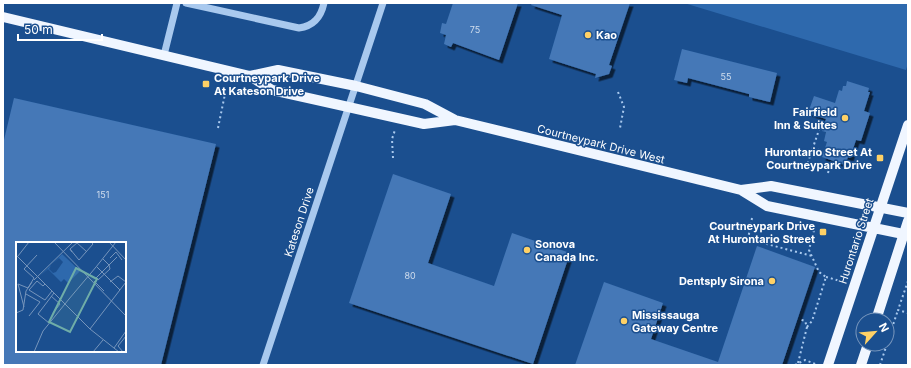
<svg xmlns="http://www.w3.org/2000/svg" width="911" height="368" font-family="Inter,sans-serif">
<defs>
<filter id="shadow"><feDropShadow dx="3.5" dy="3.5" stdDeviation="0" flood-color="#0009"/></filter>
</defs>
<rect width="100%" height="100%" fill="#1b4f8f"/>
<path fill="#2e69ad" d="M 684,3 L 908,3 L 908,63 L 906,70 Z"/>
<path fill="#4478b7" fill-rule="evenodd" filter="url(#shadow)" d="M 453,3 L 518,3 L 499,60 L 453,43 L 451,47 L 444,44 L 446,35 L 440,33 L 442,23 L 446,24 Z
M 532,3 L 630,3 L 609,65 L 612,66 L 609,74 L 595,78 L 596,74 L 549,59 L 562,15 L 531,5 Z
M 682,49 L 777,73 L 770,102 L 749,97 L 749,94 L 688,78 L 687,83 L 674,80 Z
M 847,81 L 869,88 L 868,92 L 870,92 L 864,111 L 870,113 L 861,141 L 856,140 L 850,158 L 848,157 L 845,165 L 822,157 L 827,142 L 824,141 L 826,132 L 822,131 L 826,119 L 808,113 L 814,96 L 835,103 L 839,90 L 842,91 L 843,86 L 846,86 Z
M 14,98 L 216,144 L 161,365 L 3,365 L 3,144 ZM 17,243 L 125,243 L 125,351 L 17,351 Z
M 393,174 L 451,194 L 428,263 L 494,286 L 512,233 L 570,253 L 533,364 L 349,303 Z
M 757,246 L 815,267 L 782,365 L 575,365 L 604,282 L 663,303 L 651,339 L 718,362 Z"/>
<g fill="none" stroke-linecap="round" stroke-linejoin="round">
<path stroke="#a9c9ee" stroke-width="2" stroke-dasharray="2 3" stroke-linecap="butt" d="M 618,92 L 624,107 L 620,128
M 218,128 L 225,94
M 813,148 L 822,151
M 393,158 L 392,139 L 395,130
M 806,168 L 821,124
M 828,173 L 831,162
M 752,218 L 748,239 L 812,256
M 826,277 L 844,282
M 908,281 L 898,310 L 908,313
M 807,327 L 812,321 L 826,277 L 819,272 L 809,250 L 815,226
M 887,343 L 898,310
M 798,363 L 807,327 L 805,321 L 799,319
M 795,365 L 805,360 L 818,365
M 880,365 L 887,344"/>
<path stroke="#a9c9ee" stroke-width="7" d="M 186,3 L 299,28 C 314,26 321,17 324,3
M 164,55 L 177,3
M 263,365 L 383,3"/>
<path stroke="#f0f6ff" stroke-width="10" d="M 3,17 L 250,76 L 272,90 L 326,102 L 424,124 L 455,120
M 250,76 L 278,70 L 356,86 L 425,104 L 455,120 L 741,190 L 767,206 L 908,235
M 741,190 L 771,186 L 908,213
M 876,320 L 908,221
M 828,365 L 908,125
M 861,365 L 868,344"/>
</g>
<g fill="#ffd166" stroke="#1b4f8f" stroke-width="1.5">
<circle cx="588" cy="35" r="4"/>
<rect x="202" y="80" width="8" height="8" rx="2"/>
<circle cx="845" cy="118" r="4"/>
<rect x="876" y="154" width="8" height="8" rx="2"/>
<rect x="819" y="228" width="8" height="8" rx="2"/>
<circle cx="527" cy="250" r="4"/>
<circle cx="772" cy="281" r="4"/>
<circle cx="624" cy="321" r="4"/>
</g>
<g text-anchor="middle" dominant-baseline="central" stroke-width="3" stroke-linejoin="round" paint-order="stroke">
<g font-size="9" fill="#d0dded">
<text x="475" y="29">75</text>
<text x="726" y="76">55</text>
<text x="103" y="194">151</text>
<text x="410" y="275">80</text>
</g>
<g font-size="11" font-weight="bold" fill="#fff" stroke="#1b4f8f" text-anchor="start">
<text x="596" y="35">Kao</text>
<text x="214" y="78">Courtneypark Drive<tspan x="214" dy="13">At Kateson Drive</tspan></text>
<text x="837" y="112" text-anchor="end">Fairfield<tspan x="837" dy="13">Inn &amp; Suites</tspan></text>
<text x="872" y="152" text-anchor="end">Hurontario Street At<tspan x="872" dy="13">Courtneypark Drive</tspan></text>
<text x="815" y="226" text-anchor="end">Courtneypark Drive<tspan x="815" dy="13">At Hurontario Street</tspan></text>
<text x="535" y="244">Sonova<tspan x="535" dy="13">Canada Inc.</tspan></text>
<text x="764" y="281" text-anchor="end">Dentsply Sirona</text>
<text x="632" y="315">Mississauga<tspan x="632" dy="13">Gateway Centre</tspan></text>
</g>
<g font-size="11" fill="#fff" stroke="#1b4f8f">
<text transform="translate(601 144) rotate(14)">Courtneypark Drive West</text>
<text transform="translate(299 222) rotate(-72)">Kateson Drive</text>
<text transform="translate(856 241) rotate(-72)">Hurontario Street</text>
</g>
</g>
<g transform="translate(16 242)">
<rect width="110" height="110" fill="#1b4f8f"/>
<path d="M 46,12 L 64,29 L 52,41 L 48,37 L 45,40 L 32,27 L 24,34 L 35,23 L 33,27 L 37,31 L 40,30 L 47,20 L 43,16 L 36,22 Z" fill="#2e69ad"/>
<path fill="none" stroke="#7695bc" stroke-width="1" d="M 38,0 L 110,74M 60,0 L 71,10M 93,0 L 110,18M 54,7 L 63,18 L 77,2 L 75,0M 56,10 L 54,7 L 62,0M 0,13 L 74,87 L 103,110M 2,14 L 13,0M 94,16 L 100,10 L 106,18M 87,17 L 93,23 L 94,27 L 82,38 L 80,36 L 101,15M 80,25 L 100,0M 81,25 L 104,48M 18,38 L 57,0M 78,39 L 88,49M 29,42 L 27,44 L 21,39 L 13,48 L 29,58 L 36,49M 12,46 L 18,36 L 8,27 L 21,13M 10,52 L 24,60 L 13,74M 35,54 L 44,62 L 37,71M 53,57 L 80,25M 8,65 L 2,42 L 12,46M 0,71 L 7,68 L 10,49 L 16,40M 33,81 L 22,72 L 38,51M 74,87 L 110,40 L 102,34 L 94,40M 98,106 L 110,89M 18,110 L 27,89 L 53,57M 77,110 L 87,98M 107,110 L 102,104 L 110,94"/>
<path fill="#6fada8" fill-opacity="0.15" stroke="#6fada8" stroke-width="2" d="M 60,26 L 81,37 L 54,90 L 33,80 Z"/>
<rect width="110" height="110" fill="none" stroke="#fff" stroke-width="2"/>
</g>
<rect width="911" height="368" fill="none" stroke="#ffffff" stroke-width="8"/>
<g transform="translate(875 332) rotate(63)"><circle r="19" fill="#1b4f8f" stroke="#7695bc"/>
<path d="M0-3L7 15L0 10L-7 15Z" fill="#ffd166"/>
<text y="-6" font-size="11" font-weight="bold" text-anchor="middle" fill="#ffffff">N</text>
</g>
<path d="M18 34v6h84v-6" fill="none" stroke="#ffffff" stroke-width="2"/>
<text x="24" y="34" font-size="12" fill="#ffffff" stroke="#1b4f8f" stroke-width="3" paint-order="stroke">50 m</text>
</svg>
